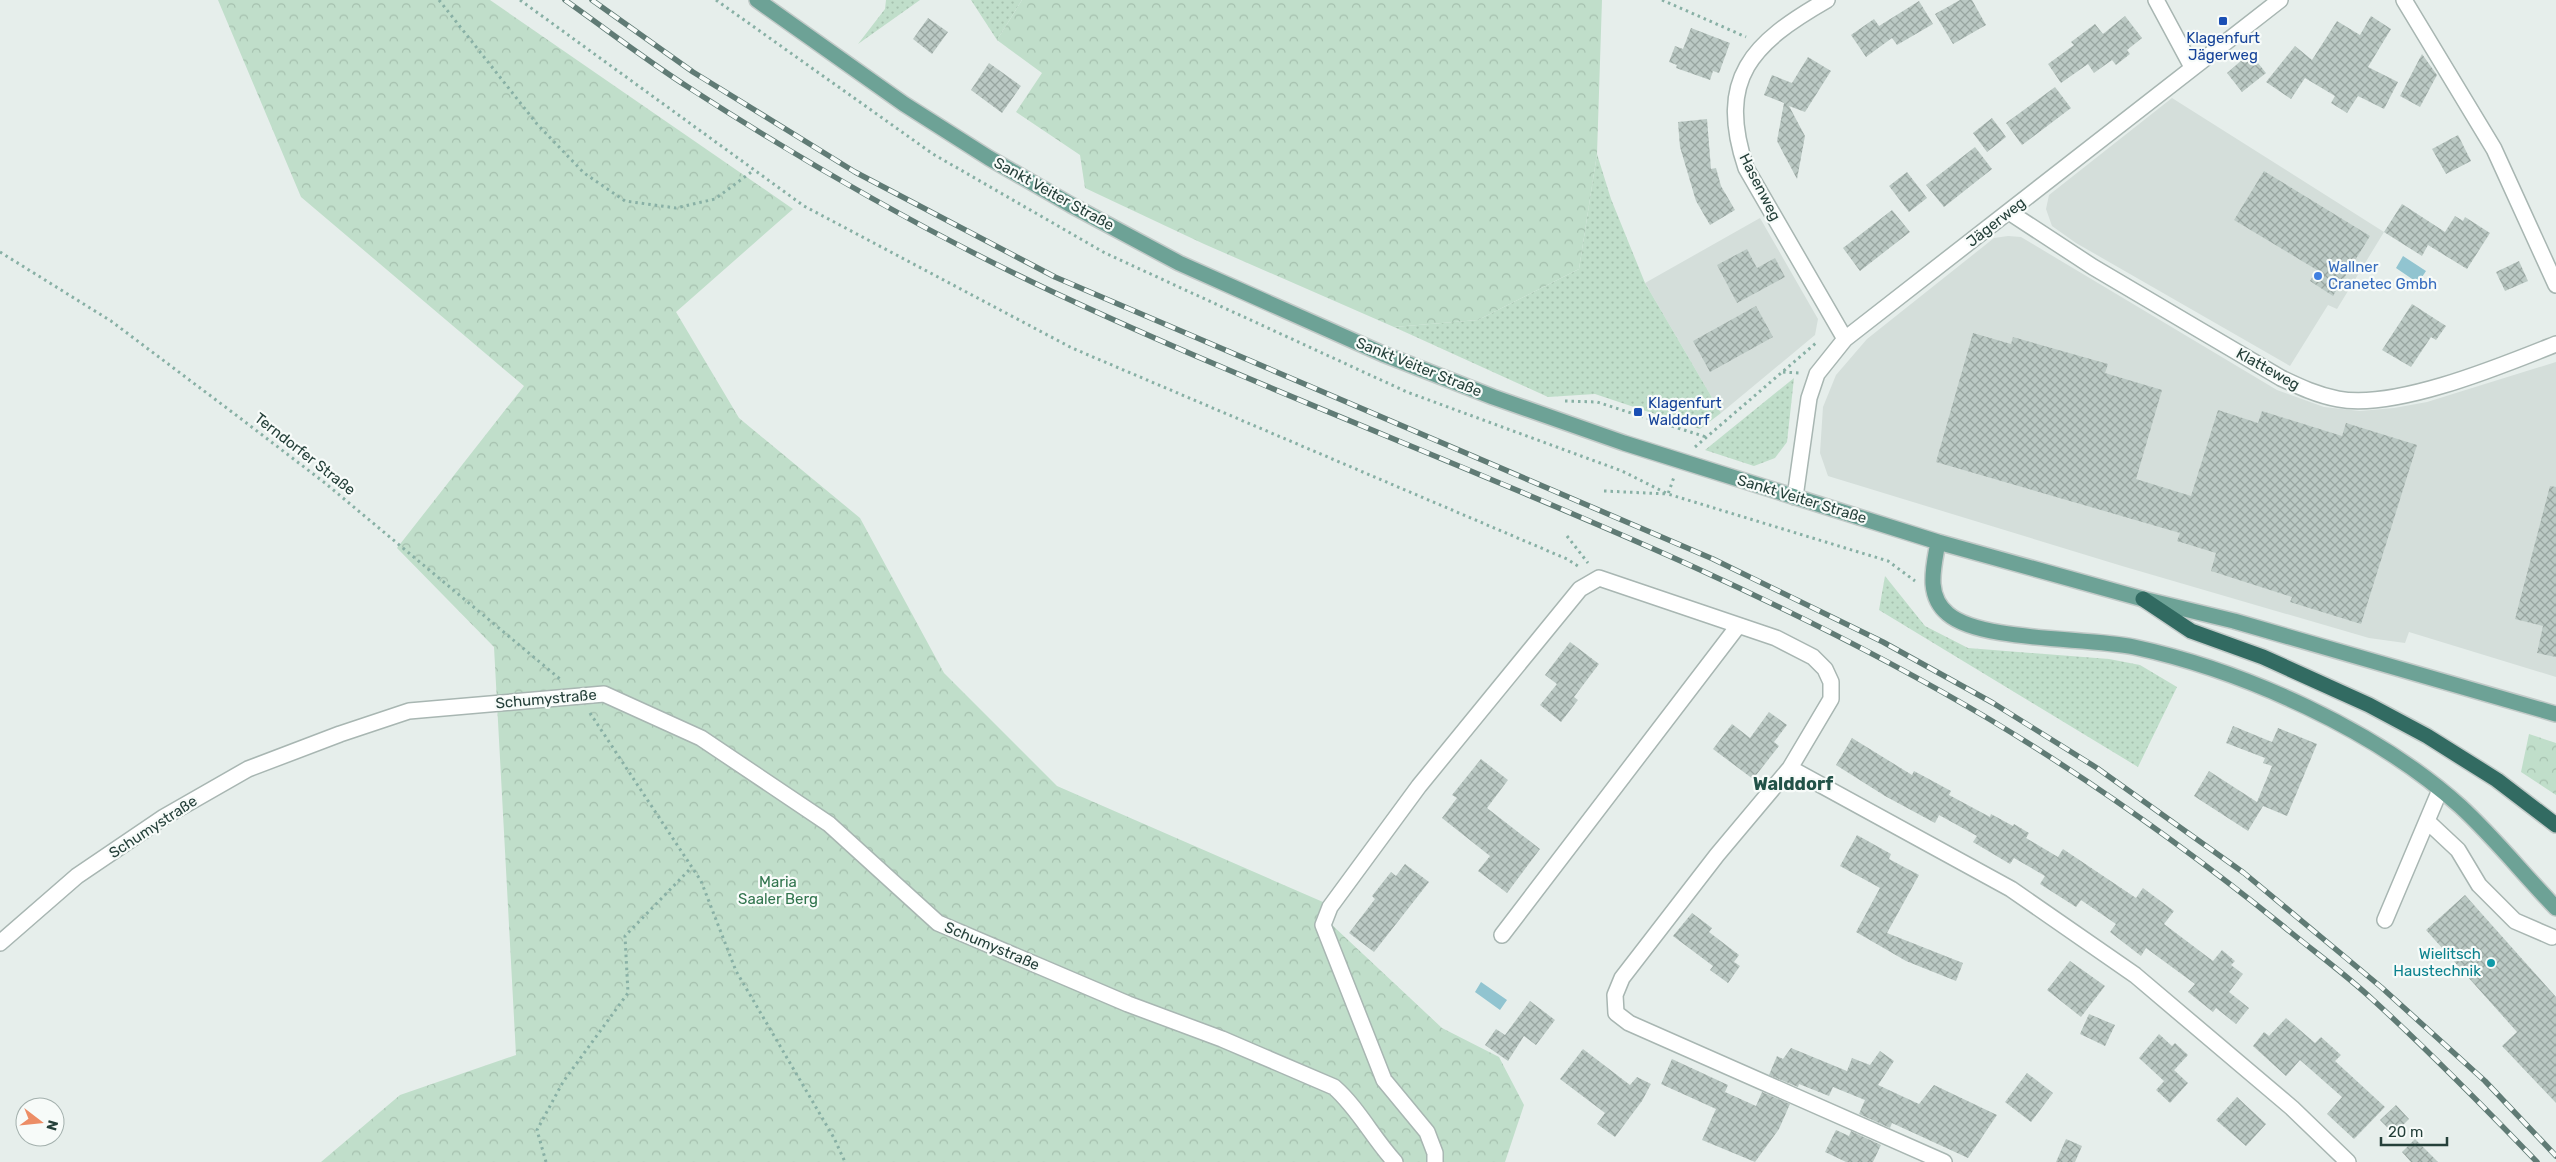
<svg xmlns="http://www.w3.org/2000/svg" width="2556" height="1162" font-family="Rubik,sans-serif">
<defs>
<pattern id="grass-dots" width="8" height="8" patternUnits="userSpaceOnUse" patternTransform="scale(1.25)"><rect width="8" height="8" fill="#c0deca"/><path d="M2 2h.1M6 6h.1" fill="none" stroke="#a5c0ae" stroke-width="1.8" stroke-linecap="round"/></pattern>
<pattern id="forest-crowns" width="20" height="18" patternUnits="userSpaceOnUse" patternTransform="scale(1.25)"><rect width="20" height="18" fill="#c0deca"/><path d="M2 6a3 3 0 1 1 6 0M12 15a3 3 0 1 1 6 0" fill="none" stroke="#a5c0ae"/></pattern>
<pattern id="building-cross-hatch" width="8" height="8" patternUnits="userSpaceOnUse" patternTransform="scale(1.25)"><rect width="8" height="8" fill="#bbc9c4"/><path d="M0 0l8 8M0 8l8-8" fill="none" stroke="#98a5a0"/></pattern>
</defs>
<rect width="100%" height="100%" fill="#e6eeeb"/>
<path fill="#d4deda" d="M 2172,98 L 2384,232 L 2337,309 L 2328,305 L 2290,366 L 2076,243 L 2052,226 L 2046,209 L 2049,195 Z
M 1760,218 L 1818,319 L 1815,335 L 1721,413 L 1645,283 Z
M 2008,236 L 2021,237 L 2277,390 L 2324,407 L 2360,411 L 2394,408 L 2427,402 L 2556,362 L 2556,677 L 2409,632 L 2405,643 L 2369,638 L 2122,566 L 1828,476 L 1820,453 L 1823,407 L 1836,375 L 1867,339 L 1994,238 Z"/>
<path fill="url(#grass-dots)" d="M 886,0 L 920,0 L 858,44 L 885,9 Z
M 971,0 L 1022,0 L 997,40 Z
M 1597,154 L 1611,199 L 1645,283 L 1721,413 L 1700,429 L 1595,394 L 1548,397 L 1394,327 L 1478,320 L 1579,269 Z
M 1794,378 L 1787,442 L 1775,458 L 1754,466 L 1705,450 Z
M 1885,576 L 1925,626 L 1968,648 L 2109,659 L 2140,665 L 2177,687 L 2138,767 L 1879,610 Z"/>
<path fill="url(#forest-crowns)" d="M 218,0 L 490,0 L 793,209 L 676,312 L 739,418 L 860,518 L 944,673 L 1057,786 L 1323,902 L 1332,925 L 1442,1028 L 1499,1057 L 1524,1105 L 1505,1162 L 321,1162 L 400,1095 L 516,1055 L 494,647 L 397,548 L 524,386 L 301,197 Z
M 1022,0 L 1602,0 L 1597,154 L 1579,269 L 1478,320 L 1394,327 L 1204,244 L 1085,188 L 1080,155 L 1016,112 L 1042,73 L 997,40 Z
M 2529,734 L 2556,743 L 2556,795 L 2521,772 Z"/>
<path fill="#91c4d0" d="M 2403,256 L 2426,271 L 2418,283 L 2396,268 Z
M 1481,982 L 1507,1000 L 1500,1010 L 1475,992 Z"/>
<path fill="url(#building-cross-hatch)" d="M 1960,0 L 1972,0 L 1986,25 L 1953,44 L 1935,14 Z
M 1919,1 L 1933,24 L 1897,45 L 1892,38 L 1866,57 L 1851,35 L 1874,19 L 1879,26 Z
M 2125,16 L 2142,38 L 2127,50 L 2130,54 L 2116,65 L 2112,60 L 2094,73 L 2088,64 L 2061,83 L 2048,64 L 2074,45 L 2071,42 L 2095,24 L 2103,34 Z
M 2371,16 L 2391,29 L 2368,67 L 2398,82 L 2384,109 L 2358,96 L 2347,113 L 2331,103 L 2335,96 L 2305,78 L 2291,99 L 2266,82 L 2295,46 L 2312,60 L 2337,21 L 2360,35 Z
M 928,18 L 948,32 L 932,54 L 913,39 Z
M 1691,28 L 1730,43 L 1719,73 L 1713,71 L 1710,80 L 1676,68 L 1677,65 L 1669,62 L 1675,46 L 1683,49 Z
M 2250,53 L 2266,73 L 2242,92 L 2227,73 Z
M 2422,54 L 2437,75 L 2420,107 L 2400,96 Z
M 1808,57 L 1831,71 L 1805,112 L 1789,106 L 1805,136 L 1797,179 L 1777,141 L 1784,103 L 1764,95 L 1772,75 L 1792,83 Z
M 989,63 L 1021,86 L 1002,113 L 971,90 Z
M 2055,87 L 2071,108 L 2022,145 L 2006,123 Z
M 1992,118 L 2006,137 L 1987,152 L 1973,133 Z
M 1707,119 L 1711,169 L 1716,168 L 1721,186 L 1735,210 L 1710,225 L 1696,201 L 1680,147 L 1678,122 Z
M 2458,135 L 2471,161 L 2446,174 L 2432,149 Z
M 1975,147 L 1992,169 L 1944,207 L 1926,185 Z
M 2264,171 L 2370,236 L 2333,296 L 2310,281 L 2317,270 L 2234,220 Z
M 1907,172 L 1927,198 L 1909,212 L 1889,186 Z
M 2402,204 L 2445,232 L 2455,216 L 2463,221 L 2465,217 L 2490,233 L 2467,269 L 2428,245 L 2422,256 L 2384,232 Z
M 1892,210 L 1910,232 L 1860,271 L 1843,248 Z
M 1747,249 L 1757,268 L 1775,258 L 1785,277 L 1737,303 L 1717,265 Z
M 2519,261 L 2528,281 L 2505,291 L 2496,272 Z
M 2412,304 L 2446,326 L 2436,340 L 2431,337 L 2411,367 L 2382,350 Z
M 1756,306 L 1773,337 L 1710,372 L 1693,341 Z
M 1973,333 L 2011,344 L 2013,337 L 2108,364 L 2105,373 L 2162,390 L 2136,479 L 2191,496 L 2218,410 L 2258,423 L 2262,411 L 2342,436 L 2346,423 L 2417,445 L 2361,624 L 2290,602 L 2292,597 L 2211,571 L 2216,553 L 2177,541 L 2180,533 L 1936,462 Z
M 2550,486 L 2556,487 L 2556,657 L 2537,653 L 2543,626 L 2515,619 Z
M 1570,642 L 1599,664 L 1574,697 L 1578,700 L 1561,722 L 1540,705 L 1557,684 L 1545,675 Z
M 1769,712 L 1787,725 L 1774,742 L 1779,746 L 1753,779 L 1713,749 L 1732,724 L 1750,738 Z
M 2233,726 L 2272,742 L 2278,728 L 2317,744 L 2287,816 L 2263,806 L 2248,831 L 2194,796 L 2209,771 L 2257,802 L 2272,766 L 2263,763 L 2265,758 L 2226,743 Z
M 1852,738 L 1912,775 L 1914,771 L 1951,791 L 1949,795 L 1990,817 L 1991,814 L 2013,826 L 2014,824 L 2029,833 L 2026,838 L 2058,857 L 2063,849 L 2136,898 L 2143,888 L 2174,911 L 2164,924 L 2213,961 L 2222,950 L 2235,961 L 2231,965 L 2243,974 L 2229,992 L 2249,1008 L 2236,1024 L 2216,1008 L 2213,1012 L 2188,992 L 2195,984 L 2146,948 L 2141,956 L 2110,932 L 2116,924 L 2081,900 L 2076,907 L 2040,884 L 2045,876 L 2014,858 L 2010,864 L 1973,842 L 1977,836 L 1939,815 L 1935,823 L 1885,796 L 1836,765 Z
M 1481,759 L 1508,780 L 1487,808 L 1540,849 L 1507,893 L 1478,871 L 1490,856 L 1442,818 L 1457,798 L 1452,795 Z
M 1857,835 L 1891,854 L 1889,859 L 1919,875 L 1887,933 L 1963,963 L 1956,981 L 1906,961 L 1856,932 L 1880,888 L 1840,866 Z
M 1405,864 L 1429,882 L 1374,952 L 1349,933 L 1375,899 L 1372,896 L 1391,872 L 1396,876 Z
M 2465,895 L 2556,997 L 2556,1103 L 2502,1046 L 2517,1032 L 2426,930 Z
M 1692,913 L 1712,928 L 1709,932 L 1739,955 L 1734,962 L 1740,966 L 1728,983 L 1710,970 L 1713,966 L 1673,936 Z
M 2070,961 L 2105,986 L 2081,1017 L 2047,990 Z
M 1530,1001 L 1555,1020 L 1536,1045 L 1524,1036 L 1508,1061 L 1485,1045 L 1496,1029 L 1505,1035 Z
M 2089,1014 L 2115,1025 L 2105,1046 L 2080,1034 Z
M 2286,1018 L 2315,1043 L 2321,1037 L 2341,1055 L 2335,1061 L 2385,1107 L 2354,1139 L 2327,1114 L 2342,1097 L 2300,1060 L 2286,1076 L 2253,1046 L 2264,1032 L 2269,1036 Z
M 2159,1034 L 2172,1046 L 2175,1043 L 2188,1055 L 2164,1081 L 2139,1058 Z
M 1791,1048 L 1847,1071 L 1852,1058 L 1870,1065 L 1880,1051 L 1894,1061 L 1878,1085 L 1919,1104 L 1934,1085 L 1997,1115 L 1968,1158 L 1892,1123 L 1890,1128 L 1859,1114 L 1865,1100 L 1833,1087 L 1829,1096 L 1799,1084 L 1798,1087 L 1769,1075 L 1777,1056 L 1783,1059 Z
M 1583,1049 L 1630,1085 L 1637,1077 L 1651,1084 L 1642,1101 L 1615,1137 L 1597,1124 L 1605,1113 L 1560,1079 Z
M 1672,1059 L 1728,1085 L 1725,1092 L 1756,1106 L 1762,1092 L 1790,1104 L 1779,1129 L 1755,1162 L 1702,1140 L 1716,1109 L 1661,1084 Z
M 2174,1070 L 2188,1083 L 2170,1103 L 2156,1090 Z
M 2027,1073 L 2053,1093 L 2031,1122 L 2005,1102 Z
M 2237,1097 L 2266,1124 L 2246,1146 L 2216,1120 Z
M 2396,1105 L 2409,1119 L 2394,1134 L 2380,1120 Z
M 1836,1130 L 1849,1136 L 1851,1131 L 1881,1145 L 1873,1162 L 1846,1162 L 1825,1152 Z
M 2066,1139 L 2082,1146 L 2075,1162 L 2056,1162 Z
M 2415,1139 L 2438,1162 L 2411,1162 L 2402,1152 Z"/>
<g fill="none" stroke-linecap="round" stroke-linejoin="round">
<g stroke="#a8b6b2" stroke-width="18">
<path id="minor" d="M 1827,0 C 1752,43 1716,78 1746,168 L 1845,339
M 2156,0 L 2192,67
M 2404,0 L 2494,149 L 2556,285
M 2009,212 L 2093,267 L 2281,378 C 2300,387 2317,395 2338,399 C 2395,410 2501,366 2556,344
M 1795,497 L 1809,398 L 1817,374 L 1845,339 L 2280,0
M 1790,768 L 1717,855 L 1622,978 L 1615,995 L 1616,1013 L 1629,1023 L 1944,1162
M 2427,821 L 2458,850 L 2479,885 L 2515,921 L 2552,937
M 2385,920 L 2440,790
M 1502,935 L 1738,626
M 0,943 L 77,876 L 164,817 L 248,769 L 340,734 L 409,711 L 604,694 L 701,738 L 829,824 L 938,923 L 1128,1004 L 1222,1039 L 1334,1087 C 1358,1108 1373,1138 1395,1162
M 1435,1162 L 1435,1153 L 1427,1132 L 1384,1080 L 1323,925 L 1330,907 L 1419,786 L 1580,589 L 1599,578 L 1776,638 L 1813,657 L 1825,669 L 1831,682 L 1831,699 L 1790,768 L 2011,889 L 2135,975 L 2292,1108 L 2348,1162"/>
</g>
<g stroke="#c2cac8" stroke-width="18">
<path id="major" d="M 757,0 L 904,104 L 989,158 L 1071,205 L 1179,263 L 1383,354 L 1493,397 L 1624,443 L 1938,542 L 2143,599 L 2234,621 L 2556,714
M 1938,542 C 1934,566 1925,595 1948,614 C 1981,642 2088,637 2134,647 C 2245,671 2375,730 2460,806 C 2494,837 2524,875 2556,908"/>
</g>
<g stroke="#c2cac8" stroke-width="18">
<path id="highway" d="M 2143,599 L 2191,631 L 2263,657 L 2369,705 L 2427,736 L 2497,780 L 2556,825"/>
</g>
<path stroke="#88b0a5" stroke-width="3" stroke-dasharray="2.5 4" stroke-linecap="butt" d="M 439,0 L 537,124 L 584,173 L 625,201 L 676,208 L 715,199 L 754,170
M 520,0 L 804,206 L 1072,348 L 1567,559 L 1581,568
M 716,0 L 933,154 L 1105,253 L 1407,392 L 1622,471 L 1668,494 L 1888,561 L 1915,581
M 1662,0 L 1746,37
M 0,252 L 111,321 L 236,415 L 325,483 L 560,679
M 1783,372 L 1799,373
M 1565,401 L 1597,402 L 1706,437
M 1695,447 L 1816,343
M 1604,491 L 1668,494 L 1674,477
M 1567,536 L 1588,563
M 590,713 L 701,881 L 736,971 L 834,1138 L 845,1162
M 546,1162 L 537,1130 L 563,1082 L 628,993 L 625,936 L 691,868"/>
<use href="#minor" stroke="#fff" stroke-width="15"/>
<use href="#major" stroke="#6da296" stroke-width="15"/>
<use href="#highway" stroke="#326b62" stroke-width="15"/>
<g stroke="#607b75" stroke-width="5.5">
<path id="rail" d="M 565,0 C 606,29 646,60 688,87 C 804,162 926,232 1051,291 C 1362,437 1693,543 1989,719 C 2092,781 2189,850 2283,926 C 2312,950 2344,973 2372,999 C 2429,1051 2483,1106 2537,1162
M 592,0 L 693,72 L 855,172 L 1055,277 L 1713,559 L 1883,642 L 1993,703 L 2097,768 L 2244,873 L 2381,987 L 2485,1081 L 2556,1156"/>
</g>
<use href="#rail" stroke="#f7fbf9" stroke-width="4" stroke-dasharray="11" stroke-linecap="butt"/>
</g>
<g fill="#1a4fb4" stroke="#f7fbf9" stroke-width="2">
<rect x="2218" y="16" width="10" height="10" rx="2.5"/>
<rect x="1633" y="407" width="10" height="10" rx="2.5"/>
</g>
<circle fill="#3f7fe0" stroke="#f7fbf9" stroke-width="2" cx="2318" cy="276" r="5"/>
<circle fill="#0f9aa8" stroke="#f7fbf9" stroke-width="2" cx="2491" cy="963" r="5"/>
<g text-anchor="middle" dominant-baseline="central" stroke-width="4.5" stroke-linejoin="round" paint-order="stroke">
<g font-size="15" fill="#164399" stroke="#f7fbf9">
<text x="2223" y="38">Klagenfurt<tspan x="2223" dy="17">Jägerweg</tspan></text>
<text x="1648" y="403" text-anchor="start">Klagenfurt<tspan x="1648" dy="17">Walddorf</tspan></text>
</g>
<g font-size="15" fill="#25403a" stroke="#f7fbf9">
<text transform="translate(1760 187) rotate(63)">Hasenweg</text>
<text transform="translate(1054 194) rotate(29)">Sankt Veiter Straße</text>
<text transform="translate(1996 222) rotate(-38)">Jägerweg</text>
<text transform="translate(1419 367) rotate(22)">Sankt Veiter Straße</text>
<text transform="translate(2268 369) rotate(29)">Klatteweg</text>
<text transform="translate(305 454) rotate(38)">Terndorfer Straße</text>
<text transform="translate(1802 499) rotate(17)">Sankt Veiter Straße</text>
<text transform="translate(546 699) rotate(-5)">Schumystraße</text>
<text transform="translate(153 827) rotate(-33)">Schumystraße</text>
<text transform="translate(992 946) rotate(23)">Schumystraße</text>
</g>
<g font-size="15" fill="#366cbe" stroke="#f7fbf9" text-anchor="start">
<text x="2328" y="267">Wallner<tspan x="2328" dy="17">Cranetec Gmbh</tspan></text>
</g>
<g font-size="15" fill="#31754e" stroke="#f7fbf9">
<text x="778" y="882">Maria<tspan x="778" dy="17">Saaler Berg</tspan></text>
</g>
<g font-size="15" fill="#0d838f" stroke="#f7fbf9" text-anchor="end">
<text x="2481" y="954">Wielitsch<tspan x="2481" dy="17">Haustechnik</tspan></text>
</g>
<g font-size="18" font-weight="bold" fill="#225248" stroke="#f7fbf9">
<text x="1793" y="784">Walddorf</text>
</g>
</g>
<g transform="translate(40 1122) rotate(106)"><circle r="24" fill="#f7fbf9" stroke="#a3b0ad"/>
<path d="M0-4L9 19L0 12L-9 19Z" fill="#ec8d66"/>
<text y="-8" font-size="14" font-weight="bold" text-anchor="middle" fill="#25403a">N</text>
</g>
<path d="M2381 1137v8h66v-8" fill="none" stroke="#25403a" stroke-width="2.5"/>
<text x="2388" y="1137" font-size="15" fill="#25403a" stroke="#f7fbf9" stroke-width="4" paint-order="stroke">20 m</text>
</svg>
